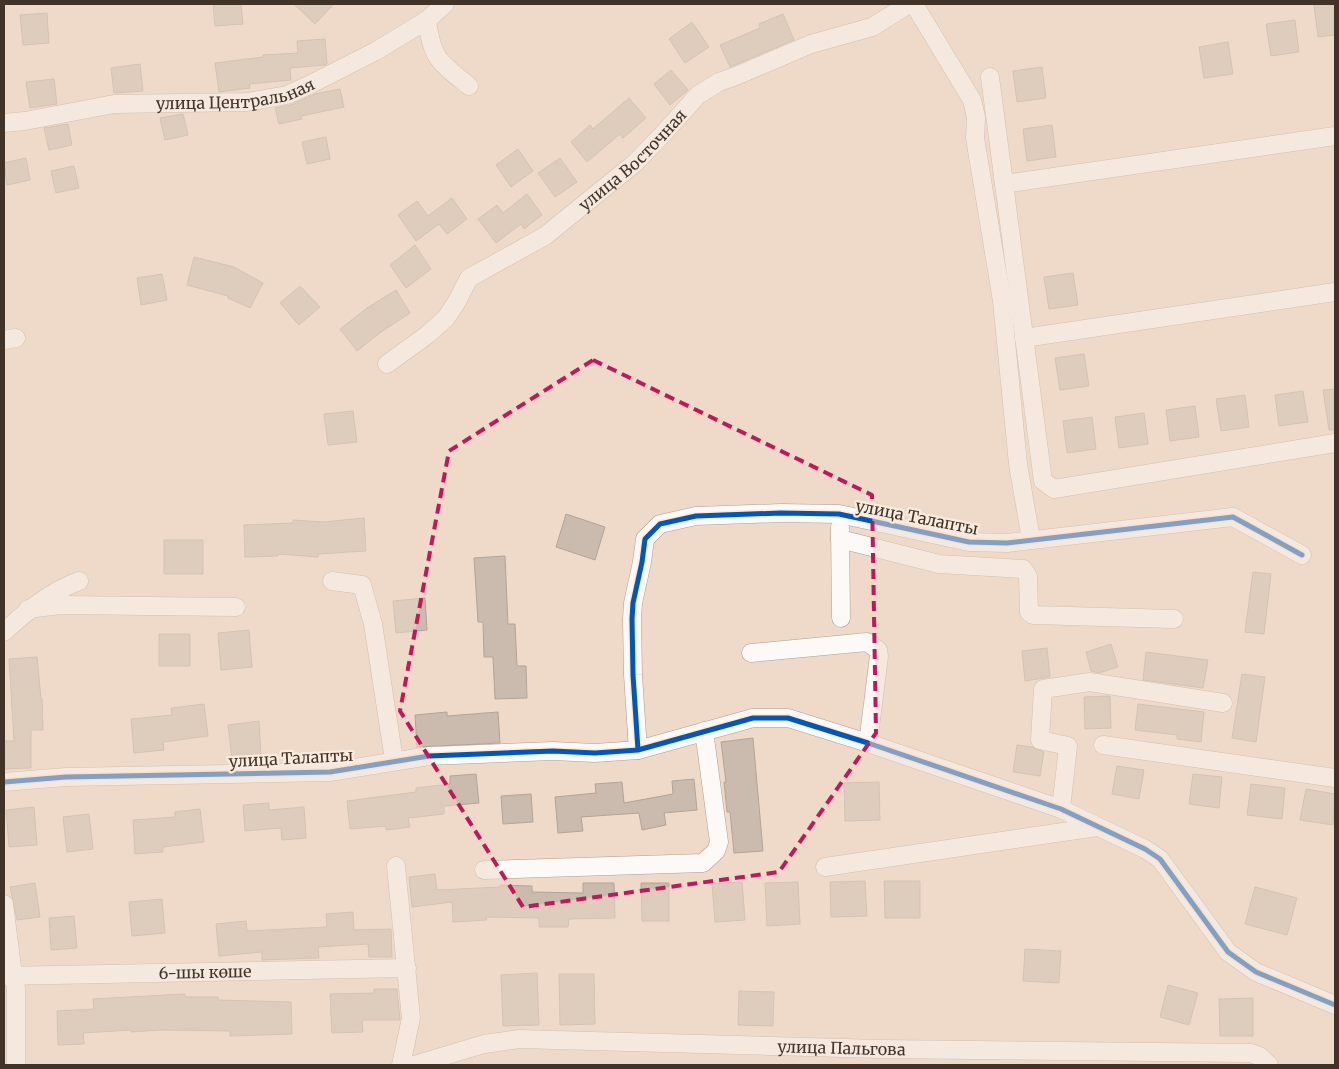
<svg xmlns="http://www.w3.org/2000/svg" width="1339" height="1069" font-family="Merriweather,serif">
<rect width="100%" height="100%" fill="#efdaca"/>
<path fill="#cbbbae" stroke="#b4a498" d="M 213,4 L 241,4 L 243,24 L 215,26 Z
M 294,4 L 334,4 L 315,24 Z
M 1326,4 L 1335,4 L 1335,35 L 1318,37 L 1314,5 Z
M 47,13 L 49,43 L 23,45 L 20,15 Z
M 783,14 L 794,40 L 730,67 L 720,45 L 760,28 L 759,24 Z
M 1295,20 L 1299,52 L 1271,56 L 1266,24 Z
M 692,22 L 709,47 L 685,63 L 669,39 Z
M 325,39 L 327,64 L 325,65 L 290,68 L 291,80 L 249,84 L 250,88 L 219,92 L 215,63 L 263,57 L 263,55 L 298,53 L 297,41 Z
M 1228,42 L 1233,74 L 1204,78 L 1199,47 Z
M 140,64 L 143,91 L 114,93 L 111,68 Z
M 1042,67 L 1046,98 L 1017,102 L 1013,71 Z
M 671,70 L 688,90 L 670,105 L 654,84 Z
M 54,79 L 57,104 L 30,108 L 26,82 Z
M 340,89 L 344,107 L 301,116 L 302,119 L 279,124 L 275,108 L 291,105 L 315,94 Z
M 629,98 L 646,118 L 623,138 L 620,134 L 587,162 L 571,142 L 590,125 L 593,129 Z
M 183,114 L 188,135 L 165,140 L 160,118 Z
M 68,124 L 72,145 L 49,150 L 44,128 Z
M 1052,125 L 1056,157 L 1027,161 L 1023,129 Z
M 326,137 L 330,159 L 307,164 L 302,142 Z
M 518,149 L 533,171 L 511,187 L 496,165 Z
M 26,158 L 30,180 L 7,185 L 4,163 Z
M 560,158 L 577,182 L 555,197 L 538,173 Z
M 74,166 L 79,188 L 56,193 L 51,171 Z
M 527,194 L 542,215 L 524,229 L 521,224 L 496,243 L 478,219 L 497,205 L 503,213 Z
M 452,198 L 467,219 L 447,234 L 439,224 L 416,241 L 398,215 L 417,201 L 428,216 Z
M 415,245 L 431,269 L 406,288 L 390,265 Z
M 194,257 L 234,267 L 263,283 L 250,308 L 228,298 L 228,296 L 187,285 Z
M 1073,273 L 1078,305 L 1049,309 L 1044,277 Z
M 162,274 L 167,300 L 141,305 L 137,278 Z
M 300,286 L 320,307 L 299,325 L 280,303 Z
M 396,290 L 410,313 L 381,332 L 357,351 L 340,329 L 367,308 Z
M 1084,354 L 1089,386 L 1060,390 L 1055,358 Z
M 1335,389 L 1335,430 L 1329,430 L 1323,390 Z
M 1303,391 L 1308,422 L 1279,426 L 1275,395 Z
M 1245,395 L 1249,427 L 1221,431 L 1216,399 Z
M 1195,406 L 1199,437 L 1170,441 L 1166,410 Z
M 353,411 L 357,442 L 328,445 L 324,414 Z
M 1144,413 L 1148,444 L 1119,448 L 1115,417 Z
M 1092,417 L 1096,449 L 1067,453 L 1063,421 Z
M 566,514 L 605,527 L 595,560 L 556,547 Z
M 364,518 L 366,551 L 318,554 L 318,557 L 278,554 L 278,556 L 245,557 L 244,525 L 293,523 L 293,520 L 323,522 Z
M 164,540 L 203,540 L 203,574 L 164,574 Z
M 505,556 L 508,624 L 515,624 L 517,666 L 526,666 L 527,698 L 495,699 L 493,657 L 484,657 L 483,622 L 478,622 L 474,558 Z
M 1253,572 L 1271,574 L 1264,634 L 1245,632 Z
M 425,598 L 427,630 L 396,633 L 393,601 Z
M 249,630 L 252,667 L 221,670 L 218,633 Z
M 159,634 L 190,634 L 190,666 L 159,666 Z
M 1111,644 L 1118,667 L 1099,673 L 1091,671 L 1086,652 Z
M 1047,648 L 1050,677 L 1025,681 L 1022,651 Z
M 1146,652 L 1208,660 L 1203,688 L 1143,680 Z
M 37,657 L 41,699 L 42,699 L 43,730 L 31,730 L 31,768 L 4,769 L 4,741 L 14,741 L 9,659 Z
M 1242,674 L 1265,677 L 1256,742 L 1232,738 Z
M 1110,696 L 1111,728 L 1085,729 L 1084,697 Z
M 204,704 L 208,736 L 163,742 L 164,750 L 134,753 L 131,719 L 172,715 L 171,708 Z
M 1138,704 L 1204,712 L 1201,742 L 1177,739 L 1177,735 L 1135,730 Z
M 447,712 L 447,716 L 498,712 L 500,743 L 417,747 L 415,715 Z
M 259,721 L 261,756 L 232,759 L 228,725 Z
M 753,738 L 763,851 L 734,853 L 730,812 L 727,812 L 724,782 L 726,782 L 721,742 Z
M 1017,745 L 1032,747 L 1044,752 L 1040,776 L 1013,772 Z
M 1117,766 L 1144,770 L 1139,799 L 1112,794 Z
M 476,774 L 479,803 L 444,806 L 444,814 L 408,818 L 410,827 L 386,830 L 386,826 L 350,829 L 347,801 L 416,792 L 416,788 L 450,784 L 450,776 Z
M 1193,774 L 1222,777 L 1219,808 L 1189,804 Z
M 694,779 L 697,810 L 664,813 L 666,825 L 642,830 L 639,813 L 581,817 L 583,831 L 558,833 L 555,797 L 596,793 L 595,784 L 622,782 L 624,803 L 673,794 L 672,781 Z
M 879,782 L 880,820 L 845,821 L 844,783 Z
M 1251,784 L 1285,788 L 1282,819 L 1247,815 Z
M 1306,789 L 1335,794 L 1333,825 L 1300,820 Z
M 531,794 L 533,822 L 503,824 L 501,796 Z
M 269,803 L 269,810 L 304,807 L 306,838 L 282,840 L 281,828 L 245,831 L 243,805 Z
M 34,807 L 37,845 L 9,847 L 6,810 Z
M 200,809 L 204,842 L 163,847 L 163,852 L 135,854 L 133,820 L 175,817 L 175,812 Z
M 89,814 L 93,849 L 67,852 L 63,817 Z
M 435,874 L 437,890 L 500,887 L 500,885 L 532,886 L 532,892 L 583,893 L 583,883 L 614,883 L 615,918 L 569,919 L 568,927 L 539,927 L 539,918 L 486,917 L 487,920 L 453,922 L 452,902 L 412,907 L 409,877 Z
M 865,881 L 867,916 L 831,917 L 830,882 Z
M 884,881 L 920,881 L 920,918 L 885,918 Z
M 742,882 L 745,920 L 715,922 L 712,884 Z
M 798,882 L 800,924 L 767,926 L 765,883 Z
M 35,883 L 40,917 L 17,920 L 10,887 Z
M 641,883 L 669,883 L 669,921 L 642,921 Z
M 1255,887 L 1297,898 L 1287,935 L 1245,924 Z
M 162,899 L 165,933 L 132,936 L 129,902 Z
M 353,912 L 354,930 L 391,929 L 392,957 L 369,957 L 368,944 L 318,947 L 319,958 L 262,960 L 262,952 L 219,956 L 216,924 L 246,921 L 247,931 L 327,927 L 326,914 Z
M 74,916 L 77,948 L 51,950 L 49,918 Z
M 1025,949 L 1061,951 L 1059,983 L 1023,981 Z
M 537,973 L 539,1025 L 503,1026 L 501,975 Z
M 559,974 L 594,974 L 595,1024 L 560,1025 Z
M 1168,985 L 1198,993 L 1189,1025 L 1160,1017 Z
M 374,989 L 397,989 L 400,1020 L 362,1020 L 363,1032 L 332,1033 L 330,994 L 374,993 Z
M 739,991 L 774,992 L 773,1026 L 738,1025 Z
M 185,994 L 185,997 L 218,997 L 218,1000 L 291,1002 L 292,1034 L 230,1036 L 230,1031 L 161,1030 L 131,1032 L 131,1030 L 83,1033 L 84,1044 L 58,1045 L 57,1011 L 94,1009 L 93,999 Z
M 1253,998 L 1253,1036 L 1220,1036 L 1219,999 Z"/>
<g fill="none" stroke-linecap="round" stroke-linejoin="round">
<g stroke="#ae9e91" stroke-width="19">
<g id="minor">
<path d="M 914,4 L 972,100 L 976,117 L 975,138 L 1002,301 L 1018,464 L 1031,540"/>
<path d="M 427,20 C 432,59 439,62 469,86"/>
<path d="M 990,77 L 1043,481 L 1054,489 L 1335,443"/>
<path id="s1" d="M 4,123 L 25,121 L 114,104 L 247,102 L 287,95 L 309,85 L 376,51 L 427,20 L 445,4"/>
<path d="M 1004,184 L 1335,136"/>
<path d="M 1024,338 L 1335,292"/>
<path d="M 4,340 L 16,338"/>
<path id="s2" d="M 387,364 L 427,335 L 446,318 L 456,303 L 469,278 L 545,236 L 635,163 L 663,134 L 698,95 L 719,82 L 736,76 L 811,44 L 872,27 L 909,4"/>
<path d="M 840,527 L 841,618"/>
<path d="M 840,539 L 939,564 L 1023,569 L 1028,576 L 1029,612 L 1033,615 L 1174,619"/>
<path d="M 332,581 L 362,585 L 373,624 L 394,760"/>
<path d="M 28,609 L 60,605 L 236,607"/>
<path d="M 4,632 C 26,611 50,592 79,581"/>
<path d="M 751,653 L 867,642 L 878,650 L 879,656 L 868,743"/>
<path d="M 1103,745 L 1335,778"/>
<path d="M 638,750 L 633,675 L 632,619 L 633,603 L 642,562 L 645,539 L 660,524 L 696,516 L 781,513 L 839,514 L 969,542 L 1007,543 L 1233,517 L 1302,555"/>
<path d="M 4,782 L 66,777 L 330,772 L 429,756 L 553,751 L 595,753 L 638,750 L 753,718 L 788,718 L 868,743 L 1061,809 L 1145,849 L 1160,859 L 1228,952 L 1256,972 L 1335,1005"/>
<path d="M 1061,809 L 1068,746 L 1040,740 L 1043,689 L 1090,682 L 1223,703"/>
<path d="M 396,866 L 411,1018 L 401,1065"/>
<path d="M 825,867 L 1097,827"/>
<path d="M 484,870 L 703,863 L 716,851 L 719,842 L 704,731"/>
<path d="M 4,904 L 13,975 L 16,988 L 16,1065"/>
<path id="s3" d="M 4,976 L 407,968"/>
<path id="s4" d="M 414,1065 L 484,1044 L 519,1039 L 880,1049 L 1251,1053 L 1259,1056 L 1269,1065"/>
</g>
</g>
<use href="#minor" stroke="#fdf9f7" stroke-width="18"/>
<g stroke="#faebdf" stroke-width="8">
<path id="cycleway" d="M 638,750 L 633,675 L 632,619 L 633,603 L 642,562 L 645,539 L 660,524 L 696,516 L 781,513 L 839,514 L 969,542 L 1007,543 L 1233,517 L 1302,555
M 4,782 L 66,777 L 330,772 L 429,756 L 553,751 L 595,753 L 638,750 L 753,718 L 788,718 L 868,743 L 1061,809 L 1145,849 L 1160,859 L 1228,952 L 1256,972 L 1335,1005"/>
</g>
<use href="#cycleway" stroke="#0057b8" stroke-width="5"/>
</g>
<path d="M0 0H1339V1069H0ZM 593,360 L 872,495 L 876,733 L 779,872 L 523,907 L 400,711 L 449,451 Z" fill="#efdaca" fill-opacity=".55" fill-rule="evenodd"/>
<path fill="none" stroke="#c2185b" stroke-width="4" stroke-dasharray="10 6" stroke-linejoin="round" d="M 593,360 L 872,495 L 876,733 L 779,872 L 523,907 L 400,711 L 449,451 Z"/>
<g text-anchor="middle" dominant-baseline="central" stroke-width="4.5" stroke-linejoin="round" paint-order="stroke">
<g font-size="16" fill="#413327" stroke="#faebdf">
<text stroke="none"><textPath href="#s1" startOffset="234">улица Центральная</textPath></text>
<text stroke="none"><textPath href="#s2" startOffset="324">улица Восточная</textPath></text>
<text transform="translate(917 517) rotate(11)">улица Талапты</text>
<text transform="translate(291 758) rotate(-3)">улица Талапты</text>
<text stroke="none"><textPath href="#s3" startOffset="201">6-шы көше</textPath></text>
<text stroke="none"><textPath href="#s4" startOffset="431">улица Пальгова</textPath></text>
</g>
</g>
<rect width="1339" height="1069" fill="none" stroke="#413327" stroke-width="10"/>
</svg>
